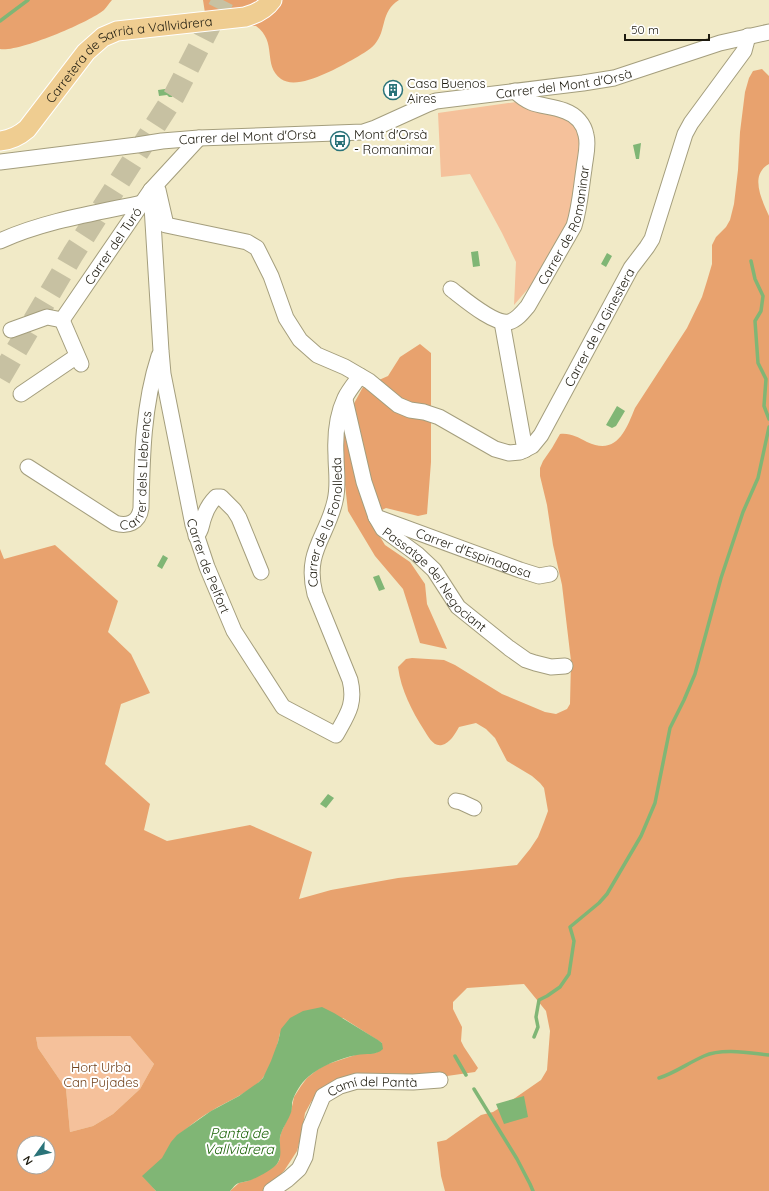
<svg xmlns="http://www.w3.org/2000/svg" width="769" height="1191" font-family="Quicksand,sans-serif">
<rect width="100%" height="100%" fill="#f1eac7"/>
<path fill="#f5c19b" d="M 516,102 L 540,112 L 563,117 L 574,126 L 580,137 L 581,151 L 571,213 L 566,229 L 533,283 L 514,305 L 516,262 L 502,233 L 470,174 L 441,177 L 438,113 Z
M 130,1036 L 154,1064 L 140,1089 L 113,1114 L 93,1126 L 70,1132 L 66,1089 L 38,1048 L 36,1037 Z"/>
<path fill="#e8a26e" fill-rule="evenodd" d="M 0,0 L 112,0 C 109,3 107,7 104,10 C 90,22 17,53 0,49 Z
M 203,0 L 399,0 C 380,12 387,30 375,44 C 369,51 360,55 352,60 C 337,68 298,91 281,79 C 262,65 278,42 256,26 L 207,26 Z
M 762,69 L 769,76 L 769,164 C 749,175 762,200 769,216 L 769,1191 L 445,1191 L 441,1176 L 437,1142 L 446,1140 L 481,1115 L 493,1112 L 515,1098 L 541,1080 L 547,1070 L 550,1031 L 546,1011 L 524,984 L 467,988 L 453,1002 L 453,1009 L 462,1027 L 461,1041 L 464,1047 L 478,1068 L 475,1072 L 447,1076 L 386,1073 L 347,1079 L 319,1093 L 311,1102 L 305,1113 L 302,1132 L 297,1151 L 284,1171 L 264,1191 L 230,1191 L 239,1183 L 248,1181 L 270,1169 L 277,1164 L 280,1159 L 280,1137 L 281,1133 L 291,1111 L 293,1102 L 294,1097 L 301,1086 L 307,1078 L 317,1070 L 325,1065 L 358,1054 L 376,1053 L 382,1043 L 343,1018 L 280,1033 C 277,1048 272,1066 262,1079 C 251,1092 228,1101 213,1110 C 202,1116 191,1125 181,1133 C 172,1139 170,1146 165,1155 C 160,1163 150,1169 143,1176 L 156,1191 L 0,1191 L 0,549 L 4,559 L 55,545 L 118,601 L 108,632 L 131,654 L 150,693 L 121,704 L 105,764 L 150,804 L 144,830 L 167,841 L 250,825 L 312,852 L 299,899 L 331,890 L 398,878 L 517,865 L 530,849 L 538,837 L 544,822 L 548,811 L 544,788 L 540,783 L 532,776 L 507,761 L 495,738 L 486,729 L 476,723 L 459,727 C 455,734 450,743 442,745 C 433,747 428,736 424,730 C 412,711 401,690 398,667 L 406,659 L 412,658 L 444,660 L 455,665 L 502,694 L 545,712 L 556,714 L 567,709 L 570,704 L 571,661 L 562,585 L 553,545 L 547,505 L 540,476 L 540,468 L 543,461 L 552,448 L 560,434 C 571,433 577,437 587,442 C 617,456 626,430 635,408 L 687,328 L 702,297 L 707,281 L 712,264 L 712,245 L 716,237 L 726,227 L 730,220 L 734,204 L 738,170 L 740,132 L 745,92 L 749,78 L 753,71 ZM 130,1036 L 154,1064 L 140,1089 L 113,1114 L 93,1126 L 70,1132 L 66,1089 L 38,1048 L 36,1037 ZM 24,1143 L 48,1143 L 48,1167 L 24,1167 Z
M 420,344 L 431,353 L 431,462 L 427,514 L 418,516 L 386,508 L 368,517 L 385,545 L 410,562 L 425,584 L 427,604 L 447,649 L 420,643 L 403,589 L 375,556 L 348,511 L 344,476 L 343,435 L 345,420 L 363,387 L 388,376 L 400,357 Z"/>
<path fill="#80b675" d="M 172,88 L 173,95 L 172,97 L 169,97 L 167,95 L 159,96 L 158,90 Z
M 641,143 L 639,159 L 636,159 L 633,145 Z
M 478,251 L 480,266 L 473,267 L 471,252 Z
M 607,253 L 612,256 L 606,267 L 601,264 Z
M 617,406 L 625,411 L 616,426 L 612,428 L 606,425 Z
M 163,555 L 168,558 L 162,569 L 157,566 Z
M 379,575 L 385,589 L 379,591 L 373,577 Z
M 328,794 L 334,798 L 326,808 L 320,804 Z
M 322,1007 L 334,1013 L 378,1040 L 382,1043 L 383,1049 C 376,1056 366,1053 357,1055 C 340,1058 321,1066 308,1077 C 301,1083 294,1094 292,1103 C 292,1107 292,1111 290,1115 C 287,1122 282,1129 280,1137 C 279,1146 283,1156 277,1164 C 272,1170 255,1179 248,1181 C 245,1182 242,1182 239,1183 C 235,1184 233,1188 230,1191 L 156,1191 L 142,1176 L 162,1158 L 171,1142 L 177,1135 L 211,1111 L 239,1096 L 259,1082 L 263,1078 L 271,1061 L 278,1042 L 281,1029 L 290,1018 L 303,1011 Z
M 524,1096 L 528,1117 L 504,1124 L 496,1104 Z"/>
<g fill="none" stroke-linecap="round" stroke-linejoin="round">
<path stroke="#80b675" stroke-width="3.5" d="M 0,21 L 28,0
M 751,261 L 755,279 L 763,296 L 761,311 L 755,321 L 758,363 L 766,379 L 764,406 L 769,419
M 534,1037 L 538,1027 L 536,1017 L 539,1000 L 547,996 L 560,987 L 569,974 L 574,941 L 570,927 L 599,903 L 607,894 L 641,836 L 655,803 L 670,728 L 684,700 L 695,674 L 721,578 L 743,512 L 758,478 L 769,427
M 455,1056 L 466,1075
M 659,1078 C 675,1073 688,1063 704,1056 C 722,1048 750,1053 769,1055
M 474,1089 L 517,1159 L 530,1184 L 533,1191"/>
<path stroke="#c7c1a2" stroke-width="22" stroke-dasharray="22 11" stroke-linecap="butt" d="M 0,378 L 73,254 L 174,96 L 223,0"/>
<g stroke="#a49e7d" stroke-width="17">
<g id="minor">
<path id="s1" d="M 0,162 L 137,145 L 162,141 L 199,138 L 363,132 L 375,128 L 428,104 L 436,101 L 583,83 L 614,78 L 720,43 L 769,32"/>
<path id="s2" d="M 151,190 L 161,351 L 163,374 L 193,525 L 207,567 L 234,631 L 283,707 L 336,735 C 347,715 356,704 350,680 L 315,594 C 304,552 327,537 335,501 C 339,485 336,471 336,455 C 335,437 337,415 345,398 C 349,390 355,383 360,376"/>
<path id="s3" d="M 158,190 L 166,225 L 247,242 L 257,248 L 271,276 L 286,318 L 300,340 L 317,355 L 345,367 L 369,381 L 398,405 L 410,410 L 424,412 L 439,417 L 495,449 L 509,453 L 520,452 L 532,446 L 541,435 L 631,268 L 647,247 L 652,239 L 685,134 L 691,123 L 744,51 L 748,36"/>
<path d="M 0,241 C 44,221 95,213 142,203"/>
<path id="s4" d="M 451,289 C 463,298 494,325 509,322 C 517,320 523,312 528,306 L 574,226 C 580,207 581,188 584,169 C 585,158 589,146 586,135 C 584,124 576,115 565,111 C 545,103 533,109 515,91"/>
<path id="s5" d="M 62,320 L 151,190 L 199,138"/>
<path d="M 62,320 L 81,364"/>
<path d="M 502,322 L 525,450"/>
<path d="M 11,330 L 47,317 L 62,320"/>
<path d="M 21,394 L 77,356"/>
<path id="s6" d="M 345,400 L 364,482 L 376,517 L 383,529 L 417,554 L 434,570 L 458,607 L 509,648 L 526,660 L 535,663 L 551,667 L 565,666"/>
<path id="s7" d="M 28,467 L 115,523 C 127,527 139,523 141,508 C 142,457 143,405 159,356"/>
<path id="s8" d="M 376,517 L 520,570 L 539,576 L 550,574"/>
<path d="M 196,536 C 202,531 201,524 204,517 C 206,510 211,502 216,497 L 221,497 L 234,510 L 239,518 L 261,572"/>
<path d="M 456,801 L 461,802 L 474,808"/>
<path id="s9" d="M 271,1191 L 288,1179 L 299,1169 L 305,1157 L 310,1127 L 323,1096 L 340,1086 L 357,1081 L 413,1082 L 440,1080"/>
</g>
</g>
<g stroke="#fff" stroke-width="21">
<g id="major">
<path id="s10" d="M 0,141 C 11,140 19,136 27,129 L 86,52 L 103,37 L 117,31 L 245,17 C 256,14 265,10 272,0"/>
</g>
</g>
<use href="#minor" stroke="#fff" stroke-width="15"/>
<use href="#major" stroke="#efcd91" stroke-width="19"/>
</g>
<defs>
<g id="building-ring" transform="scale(1)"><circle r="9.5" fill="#fff" stroke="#2a7379" stroke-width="1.5"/><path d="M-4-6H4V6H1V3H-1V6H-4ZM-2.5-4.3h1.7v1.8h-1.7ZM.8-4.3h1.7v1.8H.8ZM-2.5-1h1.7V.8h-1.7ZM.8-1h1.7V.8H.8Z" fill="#2a7379"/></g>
<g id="bus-ring" transform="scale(1)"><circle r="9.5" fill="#fff" stroke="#2a7379" stroke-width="1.5"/><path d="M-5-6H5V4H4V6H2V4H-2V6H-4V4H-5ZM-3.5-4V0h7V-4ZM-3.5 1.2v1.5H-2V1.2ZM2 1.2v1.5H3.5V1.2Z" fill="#2a7379"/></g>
</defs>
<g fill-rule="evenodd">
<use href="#building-ring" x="393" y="90"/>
<use href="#bus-ring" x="340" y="141"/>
</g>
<g text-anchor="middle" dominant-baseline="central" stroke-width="4" stroke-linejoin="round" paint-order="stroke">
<g font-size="13" fill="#1e1b0f" stroke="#fff">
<text stroke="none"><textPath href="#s10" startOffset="163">Carretera de Sarrià a Vallvidrera</textPath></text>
<text stroke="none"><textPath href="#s1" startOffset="573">Carrer del Mont d'Orsà</textPath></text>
<text stroke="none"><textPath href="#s1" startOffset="249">Carrer del Mont d'Orsà</textPath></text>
<text stroke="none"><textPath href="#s4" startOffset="183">Carrer de Romaninar</textPath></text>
<text stroke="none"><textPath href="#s5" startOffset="90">Carrer del Turó</textPath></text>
<text stroke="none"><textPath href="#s3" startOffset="634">Carrer de la Ginestera</textPath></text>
<text stroke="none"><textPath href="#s7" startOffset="172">Carrer dels Llebrencs</textPath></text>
<text stroke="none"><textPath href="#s2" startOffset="828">Carrer de la Fonolleda</textPath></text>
<text stroke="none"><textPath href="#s8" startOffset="104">Carrer d'Espinagosa</textPath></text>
<text stroke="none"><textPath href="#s2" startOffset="382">Carrer de Pelfort</textPath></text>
<text stroke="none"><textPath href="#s6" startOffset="208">Passatge del Negociant</textPath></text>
<text stroke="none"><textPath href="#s9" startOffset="165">Camí del Pantà</textPath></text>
</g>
<g font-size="13" fill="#1e1b0f" stroke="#fff" text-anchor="start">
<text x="407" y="83">Casa Buenos<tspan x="407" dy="15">Aires</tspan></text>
<text x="354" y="134">Mont d'Orsà<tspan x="354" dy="15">- Romanimar</tspan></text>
</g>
<g font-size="13" fill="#72431d" stroke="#fff">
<text x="101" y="1067">Hort Urbà<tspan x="101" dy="15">Can Pujades</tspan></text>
</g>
<g font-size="14" font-style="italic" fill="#1c6408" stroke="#fff">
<text x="239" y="1133">Pantà de<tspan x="239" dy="16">Vallvidrera</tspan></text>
</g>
</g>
<g transform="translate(36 1155) rotate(237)"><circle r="19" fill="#ffffff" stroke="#a5a49f"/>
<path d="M0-3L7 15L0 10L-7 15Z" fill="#2a7379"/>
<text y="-6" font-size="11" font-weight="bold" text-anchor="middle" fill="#1e1b0f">N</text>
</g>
<path d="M625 34v6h84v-6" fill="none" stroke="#1e1b0f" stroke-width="2"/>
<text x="631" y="34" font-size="12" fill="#1e1b0f" stroke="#ffffff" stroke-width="3" paint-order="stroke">50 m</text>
</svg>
